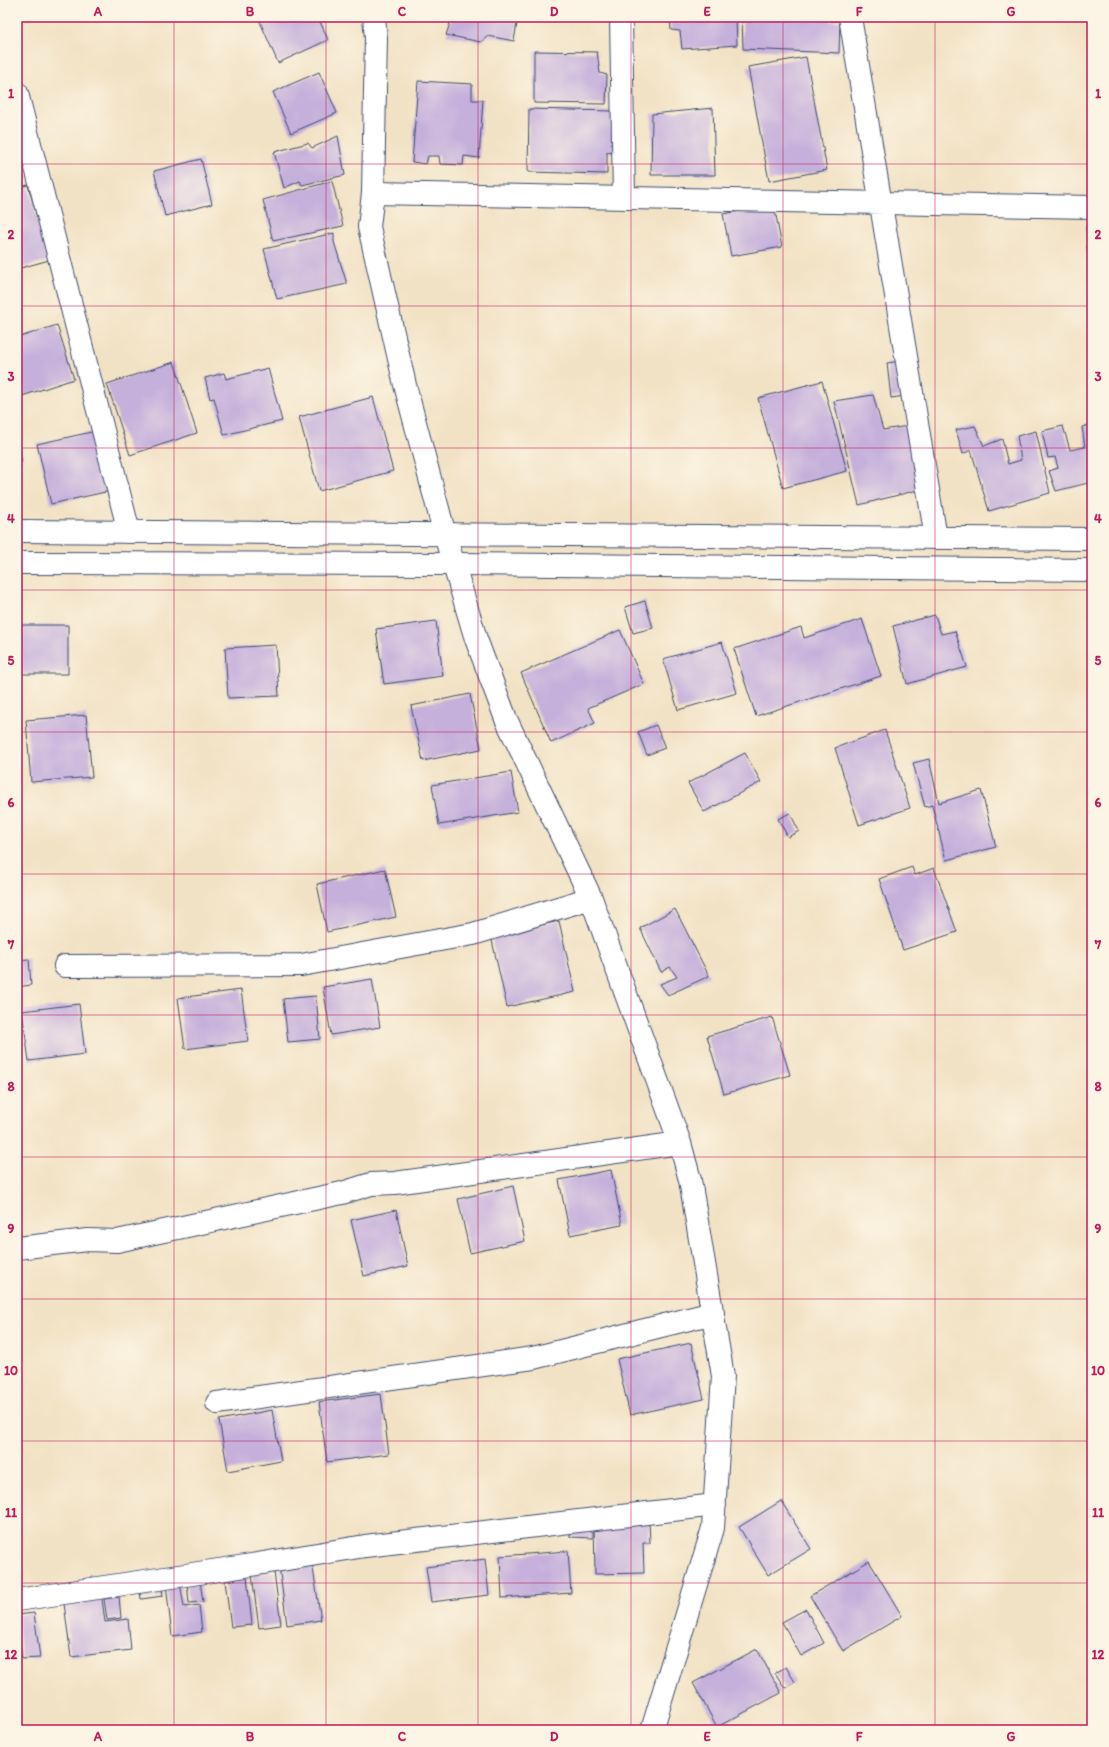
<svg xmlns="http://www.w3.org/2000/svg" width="1109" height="1747" font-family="Itim,sans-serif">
<rect width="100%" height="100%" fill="#fcf5e5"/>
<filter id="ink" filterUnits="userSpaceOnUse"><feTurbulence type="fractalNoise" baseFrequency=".025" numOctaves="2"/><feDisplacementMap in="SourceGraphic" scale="8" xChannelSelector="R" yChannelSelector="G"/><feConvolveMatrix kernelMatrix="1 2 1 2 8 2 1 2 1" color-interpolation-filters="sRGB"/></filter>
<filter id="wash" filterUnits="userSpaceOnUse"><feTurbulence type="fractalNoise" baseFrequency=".012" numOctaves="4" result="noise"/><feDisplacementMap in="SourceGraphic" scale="16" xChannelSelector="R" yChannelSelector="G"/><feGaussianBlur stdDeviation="0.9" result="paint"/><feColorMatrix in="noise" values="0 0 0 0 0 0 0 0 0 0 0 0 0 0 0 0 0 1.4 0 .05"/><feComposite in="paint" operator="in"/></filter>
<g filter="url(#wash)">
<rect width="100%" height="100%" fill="#f2e2c5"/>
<g id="blocks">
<path fill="#c5afdb" d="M 258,17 L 318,17 L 328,40 L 278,63 Z
M 452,17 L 518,17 L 514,41 L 488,36 L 481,42 L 446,35 Z
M 670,17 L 736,17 L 737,45 L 682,49 L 680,31 L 671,30 Z
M 742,17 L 831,17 L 831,21 L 840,21 L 839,53 L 743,49 Z
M 534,51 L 597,52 L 600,73 L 607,75 L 606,104 L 534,103 Z
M 806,57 L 827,170 L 769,181 L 748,67 Z
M 319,72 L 337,113 L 291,133 L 273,92 Z
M 418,81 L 472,84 L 472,100 L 483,100 L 479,158 L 464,156 L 463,165 L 440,164 L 439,156 L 428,156 L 426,164 L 412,162 Z
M 713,108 L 715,175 L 651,175 L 652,114 Z
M 529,109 L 612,111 L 615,153 L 607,152 L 607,174 L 528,172 Z
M 338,136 L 345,175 L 302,185 L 300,181 L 284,188 L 274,152 L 308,143 L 312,148 Z
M 201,159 L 212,204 L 165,216 L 154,171 Z
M 332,181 L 343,226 L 273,241 L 263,200 Z
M 28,185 L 49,260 L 17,269 L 17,188 Z
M 774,205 L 782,247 L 731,256 L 723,214 Z
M 1086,226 L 1092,226 L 1092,280 L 1089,280 Z
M 334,233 L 334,242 L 347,284 L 277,299 L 264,249 Z
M 57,325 L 74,379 L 19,397 L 17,389 L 17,338 Z
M 901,361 L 905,396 L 891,398 L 887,363 Z
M 174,362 L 197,433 L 130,455 L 107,384 Z
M 268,368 L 282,421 L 224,435 L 214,398 L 210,399 L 205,378 L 224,373 L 226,379 Z
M 822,381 L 847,471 L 783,488 L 758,398 Z
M 873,395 L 883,430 L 908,426 L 918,490 L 859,505 L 834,401 Z
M 373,397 L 393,471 L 319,491 L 299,417 Z
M 1092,424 L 1092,482 L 1056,491 L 1049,471 L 1058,468 L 1055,457 L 1048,458 L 1042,431 L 1063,426 L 1070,450 L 1085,447 L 1082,427 Z
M 975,426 L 984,446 L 1002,439 L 1008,464 L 1021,460 L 1017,436 L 1036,431 L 1050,493 L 989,511 L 971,450 L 963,454 L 956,430 Z
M 96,431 L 110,491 L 51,504 L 37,444 Z
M 17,433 L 22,462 L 17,463 Z
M 645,601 L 653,628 L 633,633 L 625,607 Z
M 935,615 L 941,634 L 955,631 L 967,667 L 907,684 L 893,626 Z
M 862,619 L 881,676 L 756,716 L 734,649 L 801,627 L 804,638 Z
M 436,621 L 443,676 L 384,684 L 376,629 Z
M 17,625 L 68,625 L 68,674 L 17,674 Z
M 620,630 L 644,684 L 588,708 L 595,723 L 551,743 L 521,673 Z
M 722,642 L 737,693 L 678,710 L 663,659 Z
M 276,645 L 279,696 L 228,698 L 225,648 Z
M 470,694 L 481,749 L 423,761 L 411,706 Z
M 86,715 L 92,777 L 31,782 L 26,720 Z
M 656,725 L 665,748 L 647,755 L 638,732 Z
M 885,730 L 910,808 L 859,825 L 835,748 Z
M 745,753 L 761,782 L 704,812 L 688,783 Z
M 929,759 L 939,803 L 981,790 L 996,847 L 946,860 L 932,805 L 925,807 L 913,763 Z
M 511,772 L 518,812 L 439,825 L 432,785 Z
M 790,813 L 799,831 L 788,837 L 778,819 Z
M 912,867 L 915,875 L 934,868 L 957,932 L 903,950 L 879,879 Z
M 385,869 L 396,917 L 327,932 L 317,884 Z
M 675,909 L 709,976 L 668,995 L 660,984 L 677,977 L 670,967 L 661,972 L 640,928 Z
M 559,921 L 575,992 L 507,1007 L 491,936 Z
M 29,959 L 31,985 L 17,987 L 17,960 Z
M 372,979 L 380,1027 L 331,1035 L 323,987 Z
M 241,990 L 248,1041 L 185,1049 L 178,998 Z
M 316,996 L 320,1039 L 288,1042 L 283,999 Z
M 79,1004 L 85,1054 L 29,1061 L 22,1011 Z
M 772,1017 L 790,1075 L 724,1094 L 707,1036 Z
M 611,1170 L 622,1225 L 570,1235 L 559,1180 Z
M 513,1186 L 525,1241 L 470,1253 L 458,1199 Z
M 396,1210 L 408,1266 L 364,1276 L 351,1220 Z
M 691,1343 L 704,1399 L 630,1415 L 617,1359 Z
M 381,1394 L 389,1454 L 327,1462 L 319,1402 Z
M 272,1410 L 281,1461 L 228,1471 L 219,1420 Z
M 781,1501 L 811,1549 L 768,1575 L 739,1527 Z
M 649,1521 L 650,1543 L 643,1543 L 644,1573 L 595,1574 L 594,1522 Z
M 571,1523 L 593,1524 L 593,1538 L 570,1537 Z
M 568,1551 L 571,1593 L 502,1598 L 500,1556 Z
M 485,1559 L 489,1595 L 431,1602 L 426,1567 Z
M 869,1561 L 902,1616 L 843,1651 L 810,1596 Z
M 312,1562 L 321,1620 L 287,1625 L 279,1566 Z
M 274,1572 L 281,1625 L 259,1628 L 252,1575 Z
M 247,1577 L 252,1625 L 231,1627 L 225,1581 Z
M 161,1581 L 163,1596 L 141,1599 L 139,1584 Z
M 200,1581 L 203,1602 L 189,1603 L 187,1583 Z
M 180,1583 L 184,1607 L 199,1605 L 202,1632 L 172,1636 L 166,1584 Z
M 101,1591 L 105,1622 L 128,1619 L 131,1650 L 71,1657 L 63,1596 Z
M 119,1597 L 121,1618 L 107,1620 L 104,1599 Z
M 806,1609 L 824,1643 L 801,1656 L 782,1622 Z
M 34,1613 L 40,1658 L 22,1659 L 17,1615 Z
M 757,1649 L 781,1693 L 717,1727 L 693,1683 Z
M 786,1667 L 795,1682 L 785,1688 L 775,1673 Z"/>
</g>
</g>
<g filter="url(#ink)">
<use href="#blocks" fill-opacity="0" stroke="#3b4a6d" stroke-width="1"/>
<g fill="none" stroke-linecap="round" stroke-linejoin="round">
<g stroke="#3b4a6d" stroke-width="24">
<path id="minor" d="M 374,17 L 376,38 L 373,193 L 369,227 L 405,385 L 445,535 L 476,639 L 506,719 L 591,898 L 680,1143 L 690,1180 L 723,1376 L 713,1528 L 652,1730
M 621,17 L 624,198
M 850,17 L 936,538
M 17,93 L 129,532
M 373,193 L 1092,207
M 65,966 L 301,965 L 473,934 L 591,898
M 17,1248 L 88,1240 L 117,1241 L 342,1193 L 371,1184 L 395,1183 L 680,1143
M 217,1403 L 533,1358 L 713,1313
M 17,1600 L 239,1567 L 365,1546 L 715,1505"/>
</g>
<g stroke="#3b4a6d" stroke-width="24">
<path id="tertiary" d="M 17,531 L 1092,539
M 17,563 L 455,564 L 1092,570"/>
</g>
<use href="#minor" stroke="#fff" stroke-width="22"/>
<use href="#tertiary" stroke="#fff" stroke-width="22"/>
</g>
</g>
<path fill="none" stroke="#c2185b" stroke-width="1" stroke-opacity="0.55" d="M 174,17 L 174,1730M 326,17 L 326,1730M 478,17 L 478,1730M 631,17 L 631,1730M 783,17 L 783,1730M 935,17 L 935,1730M 17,164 L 1092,164M 17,306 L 1092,306M 17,448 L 1092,448M 17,590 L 1092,590M 17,732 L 1092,732M 17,874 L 1092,874M 17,1015 L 1092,1015M 17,1157 L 1092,1157M 17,1299 L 1092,1299M 17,1441 L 1092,1441M 17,1583 L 1092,1583"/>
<rect width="1109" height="1747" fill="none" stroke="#fcf5e5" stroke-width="44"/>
<rect x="22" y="22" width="1065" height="1703" fill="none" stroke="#c2185b" stroke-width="1.5"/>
<g font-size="13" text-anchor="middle" font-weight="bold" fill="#c2185b">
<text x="98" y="16">A</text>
<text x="250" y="16">B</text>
<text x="402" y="16">C</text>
<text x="554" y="16">D</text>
<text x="707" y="16">E</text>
<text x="859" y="16">F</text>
<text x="1011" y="16">G</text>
<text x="11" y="98">1</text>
<text x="1098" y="98">1</text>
<text x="11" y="239">2</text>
<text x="1098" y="239">2</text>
<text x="11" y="381">3</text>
<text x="1098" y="381">3</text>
<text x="11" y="523">4</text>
<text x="1098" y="523">4</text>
<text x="11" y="665">5</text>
<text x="1098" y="665">5</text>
<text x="11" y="807">6</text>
<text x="1098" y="807">6</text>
<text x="11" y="949">7</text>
<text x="1098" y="949">7</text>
<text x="11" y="1091">8</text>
<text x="1098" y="1091">8</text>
<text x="11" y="1233">9</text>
<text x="1098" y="1233">9</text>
<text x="11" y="1375">10</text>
<text x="1098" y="1375">10</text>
<text x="11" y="1517">11</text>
<text x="1098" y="1517">11</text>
<text x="11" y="1659">12</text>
<text x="1098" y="1659">12</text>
<text x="98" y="1741">A</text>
<text x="250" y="1741">B</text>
<text x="402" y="1741">C</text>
<text x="554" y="1741">D</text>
<text x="707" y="1741">E</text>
<text x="859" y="1741">F</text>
<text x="1011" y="1741">G</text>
</g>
</svg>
